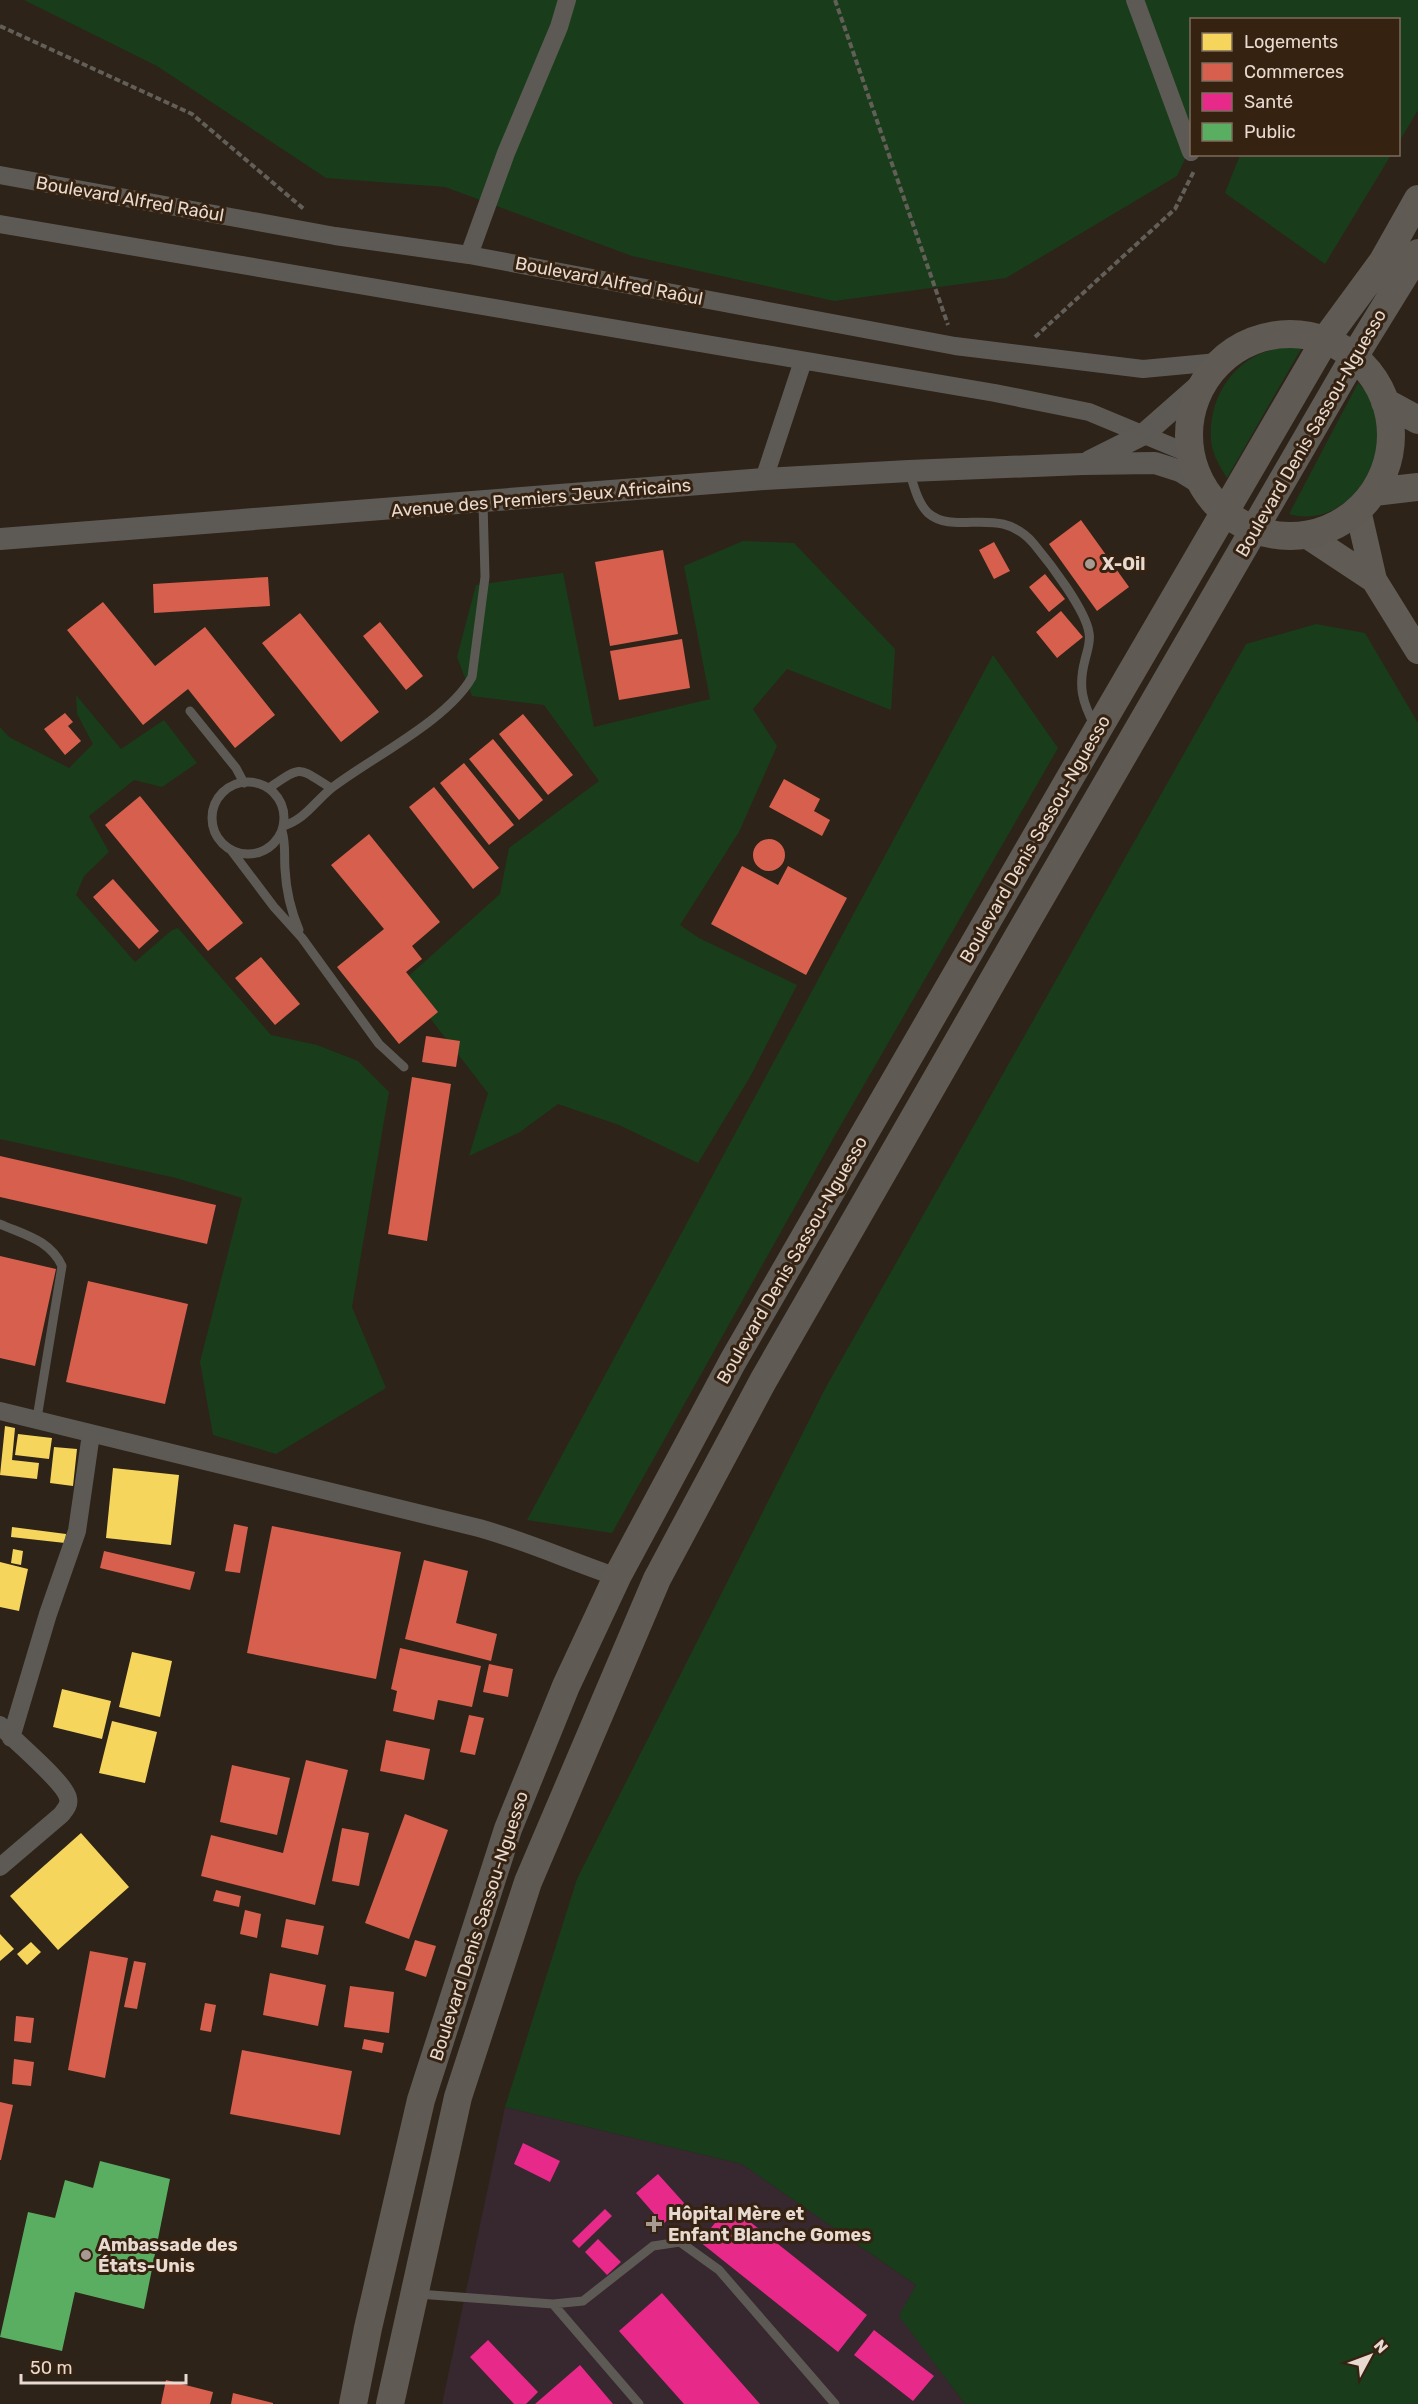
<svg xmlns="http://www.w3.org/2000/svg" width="1418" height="2404" font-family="Rubik,sans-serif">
<rect width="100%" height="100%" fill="#2d2319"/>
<path fill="#37272f" d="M 505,2107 L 742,2164 L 916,2285 L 900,2316 L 965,2404 L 442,2404 Z"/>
<path fill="#193d1a" d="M 24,0 L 1418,0 L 1418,110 L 1399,142 L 1398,20 L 1192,20 L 1191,147 L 1177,176 L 1006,278 L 834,301 L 632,256 L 445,187 L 326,178 L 157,66 Z
M 1240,155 L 1240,154 L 1391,155 L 1325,264 L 1225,193 Z
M 1289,347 L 1301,349 L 1227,478 C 1220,467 1212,454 1211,440 C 1208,392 1240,350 1289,347 Z
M 1358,383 C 1409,429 1357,534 1289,514 Z
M 743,541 L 794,543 L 895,649 L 891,710 L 787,669 L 753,709 L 777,746 L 739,832 L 680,925 L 699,938 L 797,985 L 750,1077 L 698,1163 L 619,1125 L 558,1104 L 520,1132 L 469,1156 L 488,1093 L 402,982 L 500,894 L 509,848 L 599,781 L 544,705 L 472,696 L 457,657 L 476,585 L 563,573 L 594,727 L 710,699 L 684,566 Z
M 1316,624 L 1365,633 L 1418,723 L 1418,2404 L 965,2404 L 899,2316 L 916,2285 L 742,2164 L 505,2107 L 577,1879 L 826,1387 L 1246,644 Z
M 993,655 L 1058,748 L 834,1137 L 612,1533 L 527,1520 Z
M 76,695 L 121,749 L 164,720 L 197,763 L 162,787 L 134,780 L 89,816 L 109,852 L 84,876 L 76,895 L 135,962 L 172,930 L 178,928 L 271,1035 L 317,1045 L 358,1061 L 389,1092 L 352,1307 L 386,1388 L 276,1454 L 213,1435 L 200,1362 L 242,1198 L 176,1178 L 0,1139 L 0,727 L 9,737 L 69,768 L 93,744 L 77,714 Z"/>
<path fill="#f6d55c" d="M 5,1426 L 15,1428 L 12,1460 L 39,1463 L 37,1479 L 0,1475 Z
M 18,1434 L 52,1438 L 49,1459 L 15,1455 Z
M 54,1447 L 77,1449 L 73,1486 L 50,1483 Z
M 113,1468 L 179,1475 L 171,1545 L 106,1538 Z
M 12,1527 L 66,1534 L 65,1543 L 11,1537 Z
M 13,1549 L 23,1551 L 21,1565 L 11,1563 Z
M 0,1562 L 28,1569 L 19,1611 L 0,1607 Z
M 132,1652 L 172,1661 L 160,1717 L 119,1707 Z
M 62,1689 L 111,1701 L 102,1739 L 53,1727 Z
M 112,1721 L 157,1732 L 145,1783 L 99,1773 Z
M 81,1833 L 129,1887 L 58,1950 L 10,1896 Z
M 0,1934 L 14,1949 L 0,1961 Z
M 31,1942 L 41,1952 L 27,1965 L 17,1954 Z"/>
<path fill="#d6604d" d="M 1081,520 L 1129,587 L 1097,611 L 1049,544 Z
M 994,542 L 1010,571 L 994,579 L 979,550 Z
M 663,550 L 678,634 L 610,646 L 595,562 Z
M 1045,574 L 1065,599 L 1049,612 L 1029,587 Z
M 268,577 L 270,606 L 154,613 L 153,584 Z
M 103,602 L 155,666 L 205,627 L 275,715 L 235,748 L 188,689 L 143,725 L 67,630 Z
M 1061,611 L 1083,637 L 1057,658 L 1036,632 Z
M 300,613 L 379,712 L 341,742 L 262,643 Z
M 380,622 L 423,676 L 406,690 L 363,636 Z
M 682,639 L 690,688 L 619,700 L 610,651 Z
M 65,713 L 73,722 L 68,726 L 81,741 L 65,755 L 44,729 Z
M 523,714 L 573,775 L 548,795 L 499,734 Z
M 493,739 L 543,800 L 519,820 L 469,759 Z
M 464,763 L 514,825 L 489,845 L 440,783 Z
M 784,779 L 820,799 L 814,811 L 830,820 L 822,836 L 769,807 Z
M 434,787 L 499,868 L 473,889 L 409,807 Z
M 140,796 L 243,923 L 208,951 L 105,825 Z
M 369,834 L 440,922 L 412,946 L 422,959 L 406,972 L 438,1012 L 399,1044 L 337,967 L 384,929 L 331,865 Z
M753 855a16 16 0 1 1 32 0a16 16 0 1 1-32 0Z
M 742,866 L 778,885 L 788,866 L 847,898 L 806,975 L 711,924 Z
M 113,879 L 159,931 L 139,949 L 93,897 Z
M 261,957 L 300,1004 L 275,1025 L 235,978 Z
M 426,1036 L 460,1041 L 456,1067 L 422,1062 Z
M 412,1077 L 451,1084 L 427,1241 L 388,1234 Z
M 0,1156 L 216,1205 L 207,1244 L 0,1197 Z
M 0,1256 L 56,1269 L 35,1366 L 0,1358 Z
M 88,1281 L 188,1304 L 165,1404 L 66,1382 Z
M 234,1524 L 248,1527 L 240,1573 L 225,1571 Z
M 272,1526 L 401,1552 L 376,1679 L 247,1653 Z
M 104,1551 L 195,1572 L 190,1590 L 100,1568 Z
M 424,1560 L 468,1571 L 456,1623 L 497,1634 L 491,1661 L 405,1639 Z
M 400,1648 L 481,1666 L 472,1707 L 438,1700 L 434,1720 L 393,1711 L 397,1691 L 391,1689 Z
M 489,1664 L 513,1669 L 508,1697 L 483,1692 Z
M 469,1715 L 484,1718 L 475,1755 L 460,1752 Z
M 386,1740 L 430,1749 L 424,1780 L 380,1771 Z
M 306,1760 L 348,1770 L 315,1905 L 201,1876 L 211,1835 L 283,1853 Z
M 232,1765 L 290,1778 L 277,1835 L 220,1822 Z
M 405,1814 L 448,1830 L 409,1939 L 365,1923 Z
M 342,1828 L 369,1833 L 359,1886 L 332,1881 Z
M 216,1890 L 241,1896 L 239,1907 L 213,1901 Z
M 245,1910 L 261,1914 L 257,1938 L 240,1934 Z
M 286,1919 L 324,1926 L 318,1955 L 281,1947 Z
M 415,1940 L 436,1946 L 426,1977 L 405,1970 Z
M 90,1951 L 128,1958 L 105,2078 L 68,2070 Z
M 134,1961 L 146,1963 L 137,2009 L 124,2007 Z
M 270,1973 L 326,1985 L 318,2026 L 263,2015 Z
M 350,1986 L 394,1992 L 389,2033 L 344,2027 Z
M 205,2003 L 216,2005 L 211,2032 L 200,2030 Z
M 16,2016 L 34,2018 L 31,2043 L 14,2041 Z
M 364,2039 L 384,2043 L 382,2053 L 362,2049 Z
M 242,2050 L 352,2071 L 340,2135 L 230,2114 Z
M 14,2059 L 34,2062 L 31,2086 L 12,2084 Z
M 0,2102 L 13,2105 L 1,2160 L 0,2160 Z
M 166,2380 L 213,2392 L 210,2404 L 161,2404 Z
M 233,2393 L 273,2403 L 273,2404 L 231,2404 Z"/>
<path fill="#e7298a" d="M 523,2143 L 560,2161 L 550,2182 L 514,2164 Z
M 658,2174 L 685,2204 L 663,2224 L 636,2193 Z
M 729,2205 L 867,2315 L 838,2352 L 700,2242 Z
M 605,2209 L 612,2216 L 579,2248 L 572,2241 Z
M 598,2239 L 621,2262 L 607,2275 L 585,2252 Z
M 662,2293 L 760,2404 L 684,2404 L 619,2331 Z
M 874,2330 L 934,2376 L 913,2401 L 854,2355 Z
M 488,2340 L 538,2392 L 526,2404 L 514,2404 L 470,2357 Z
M 580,2365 L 613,2404 L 535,2404 Z"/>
<path fill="#5aae61" d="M 100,2161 L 170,2179 L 144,2309 L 75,2292 L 62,2351 L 0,2337 L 28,2212 L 55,2218 L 65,2180 L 93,2188 Z"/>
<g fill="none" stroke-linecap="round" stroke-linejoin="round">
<path stroke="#625e58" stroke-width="4" stroke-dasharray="6 3" stroke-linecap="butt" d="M 835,0 L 948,325
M 0,26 L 192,114 L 305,210
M 1035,337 L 1175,209 L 1194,171"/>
<path stroke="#5d5a55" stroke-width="9" d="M 909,471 C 914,485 917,502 928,513 C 956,537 1000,503 1034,544 C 1049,562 1086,610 1089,633 C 1091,642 1087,651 1085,660 C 1078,686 1082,702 1095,726
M 190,711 L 236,768 L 244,783
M212 818a36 36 0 1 1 72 0a36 36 0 1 1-72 0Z
M 269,788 C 303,765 297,767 331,788
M 283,826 C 305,820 316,800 333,787 C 374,756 448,720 472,677 L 485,577 L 483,503
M 282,831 C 286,844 284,856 285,869 C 286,890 291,911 299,930
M 231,850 L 274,907 L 302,938 L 379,1044 L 404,1067
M 0,1224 C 25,1235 50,1240 62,1266 L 37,1418
M 418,2294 L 553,2304 L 583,2301 L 653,2246 L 680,2242 L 719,2270 L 835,2404
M 553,2304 L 639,2404"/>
<path stroke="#5d5a55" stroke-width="18" d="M 1135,0 L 1191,152
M 0,175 L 335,236 L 469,255 L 955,346 L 1143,369 L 1218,362
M 0,224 L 995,393 L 1089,412 L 1190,454
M 469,255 L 506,153 L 559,27 L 567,0
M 764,479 L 803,361
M 0,1411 L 479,1528 C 526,1541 570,1561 617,1577
M 0,1725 C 14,1741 65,1782 68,1798 C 70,1805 65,1810 61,1815 L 0,1867
M 11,1738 L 48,1614 L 77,1531 L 91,1434"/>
<path stroke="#5d5a55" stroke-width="22" d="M 1090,461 L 1144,434 L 1202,383
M 0,539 L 764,479 L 909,471 L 1083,464 L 1155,463 L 1180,471 L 1201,484"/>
<path stroke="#605c55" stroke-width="26" d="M 1358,510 L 1374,580 L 1418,651
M 1306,535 L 1374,580"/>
<path stroke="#5f5a53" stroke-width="28" d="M1189 435a101 101 0 1 1 202 0a101 101 0 1 1-202 0Z
M 1385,402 L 1418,420
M 1374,492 L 1418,487
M 353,2404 L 368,2328 L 421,2100 L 508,1829 L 566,1686 L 617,1577 L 733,1361 L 1097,731 L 1325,340 L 1383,261 L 1418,199
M 390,2404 L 458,2097 L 528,1882 L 657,1579 L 763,1381 L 1019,935 L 1354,357 L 1418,253"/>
</g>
<g fill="#a79a90" stroke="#352211" stroke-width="2">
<circle cx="1090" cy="564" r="6"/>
<path d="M651 2215h6v6h6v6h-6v6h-6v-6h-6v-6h6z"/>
<circle cx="86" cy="2255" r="6"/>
</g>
<g text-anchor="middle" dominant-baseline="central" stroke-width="6" stroke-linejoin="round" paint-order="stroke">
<g font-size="18" fill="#e8dad0" stroke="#352211">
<text transform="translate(130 199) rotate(10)">Boulevard Alfred Raôul</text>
<text transform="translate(609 281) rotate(11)">Boulevard Alfred Raôul</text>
<text transform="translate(1311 433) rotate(-60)">Boulevard Denis Sassou-Nguesso</text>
<text transform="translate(541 498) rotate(-5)">Avenue des Premiers Jeux Africains</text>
<text transform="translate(1035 839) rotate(-60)">Boulevard Denis Sassou-Nguesso</text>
<text transform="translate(792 1260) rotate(-60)">Boulevard Denis Sassou-Nguesso</text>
<text transform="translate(479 1926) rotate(-72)">Boulevard Denis Sassou-Nguesso</text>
</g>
<g font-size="18" font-weight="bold" fill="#e8dad0" stroke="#352211" text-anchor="start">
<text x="1102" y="564">X-Oil</text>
<text x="668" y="2214">Hôpital Mère et<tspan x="668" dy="21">Enfant Blanche Gomes</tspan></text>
<text x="98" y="2245">Ambassade des<tspan x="98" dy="21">États-Unis</tspan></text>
</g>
</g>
<rect x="1190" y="18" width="210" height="138" fill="#352211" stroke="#7d6c5d" stroke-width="1.5"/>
<rect x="1202" y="33" width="30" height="18" fill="#f6d55c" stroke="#7d6c5d" stroke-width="1.5"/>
<text x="1244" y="48" font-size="18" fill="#e8dad0">Logements</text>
<rect x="1202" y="63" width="30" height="18" fill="#d6604d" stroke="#7d6c5d" stroke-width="1.5"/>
<text x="1244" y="78" font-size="18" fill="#e8dad0">Commerces</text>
<rect x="1202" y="93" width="30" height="18" fill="#e7298a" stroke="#7d6c5d" stroke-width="1.5"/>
<text x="1244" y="108" font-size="18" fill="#e8dad0">Santé</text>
<rect x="1202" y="123" width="30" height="18" fill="#5aae61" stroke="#7d6c5d" stroke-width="1.5"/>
<text x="1244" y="138" font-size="18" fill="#e8dad0">Public</text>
<g transform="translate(1370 2356) rotate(49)" stroke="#352211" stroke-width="4.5" paint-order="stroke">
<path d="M0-4.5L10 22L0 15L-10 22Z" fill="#e8dad0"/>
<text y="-9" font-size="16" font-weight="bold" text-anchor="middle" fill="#e8dad0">N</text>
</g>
<path d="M21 2374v9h165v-9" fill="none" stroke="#e8dad0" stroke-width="3"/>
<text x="30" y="2374" font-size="18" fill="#e8dad0" stroke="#352211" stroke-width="4.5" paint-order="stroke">50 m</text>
</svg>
